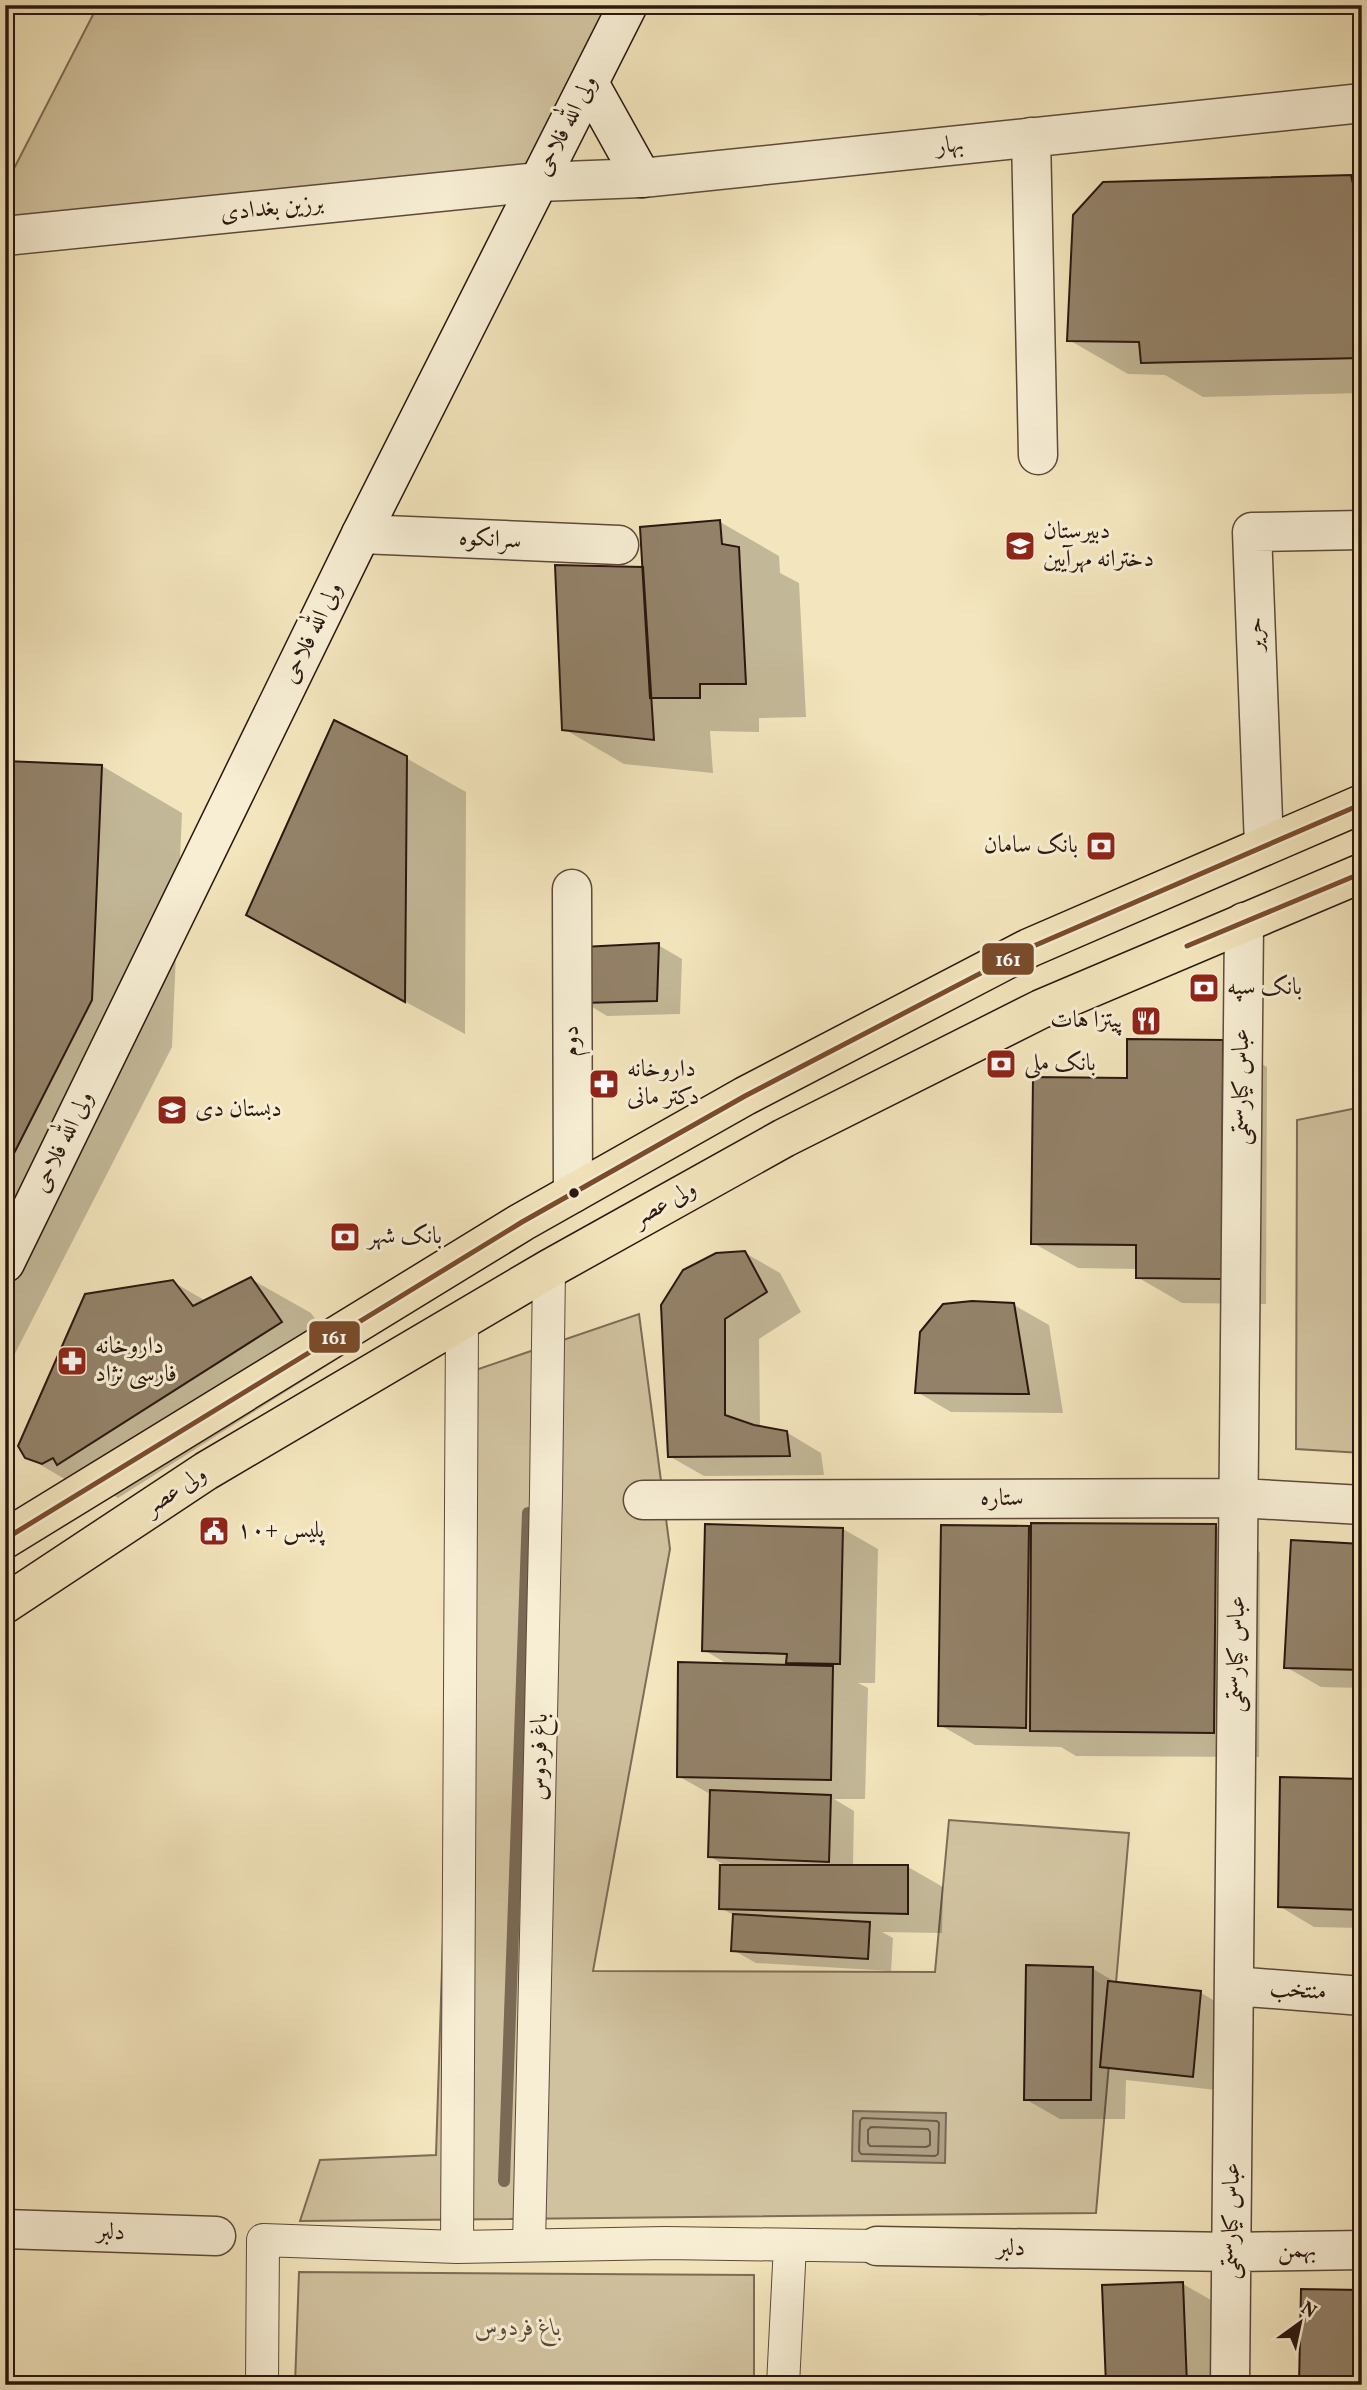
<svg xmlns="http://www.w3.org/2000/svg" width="1367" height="2390" font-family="Vollkorn,Amiri,serif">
<rect width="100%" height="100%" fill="#f3e5bd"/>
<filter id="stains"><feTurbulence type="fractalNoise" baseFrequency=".00286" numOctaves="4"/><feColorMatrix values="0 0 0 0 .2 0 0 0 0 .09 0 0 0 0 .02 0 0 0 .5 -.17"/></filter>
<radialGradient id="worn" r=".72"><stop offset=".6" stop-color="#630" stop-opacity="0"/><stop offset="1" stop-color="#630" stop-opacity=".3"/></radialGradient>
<path fill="#d1c29f" stroke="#7e6c57" stroke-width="2" d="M 98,5 L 626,5 L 541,172 L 5,232 L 5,186 Z
M 1362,1107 L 1362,1453 L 1296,1449 L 1297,1120 Z
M 639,1314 L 670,1549 L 593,1971 L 935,1972 L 949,1820 L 1129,1833 L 1096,2213 L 300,2221 L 320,2160 L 436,2155 L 461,1375 Z
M 299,2272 L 754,2275 L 754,2385 L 295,2385 Z"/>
<path fill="#af9f82" stroke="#7a6954" stroke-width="2" d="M 853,2111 L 946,2113 L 945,2163 L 852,2161 Z"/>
<path fill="#0003" d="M 962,5 L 1045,5 L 1045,9 L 980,16 Z
M 1351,177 L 1362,183 L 1362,393 L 1203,397 L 1165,375 L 1128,374 L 1069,340 Z
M 720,522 L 779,556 L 780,573 L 799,583 L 806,717 L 759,718 L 759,732 L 710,731 L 713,773 L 624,764 L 564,729 Z
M 406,758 L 466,792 L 465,1034 L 308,949 Z
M 5,763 L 102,766 L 182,813 L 172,1047 L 5,1373 Z
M 658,945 L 682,959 L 680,1014 L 607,1016 L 584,1002 Z
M 1223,1041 L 1267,1067 L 1266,1304 L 1182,1303 L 1137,1277 L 1138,1269 L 1078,1268 L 1033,1243 L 1129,1080 Z
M 745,1253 L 780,1273 L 801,1312 L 759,1339 L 760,1428 L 786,1432 L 821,1453 L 824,1475 L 704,1476 L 669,1456 Z
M 251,1279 L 311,1313 L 341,1357 L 118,1498 L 110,1493 L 87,1492 L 27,1457 L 173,1282 L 206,1301 Z
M 1014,1305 L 1049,1325 L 1063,1413 L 951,1412 L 917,1392 Z
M 707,1526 L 843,1529 L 878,1549 L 875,1683 L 858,1683 L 868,1688 L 865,1799 L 834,1799 L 854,1811 L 853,1867 L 908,1867 L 943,1887 L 942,1933 L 882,1932 L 893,1938 L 891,1971 L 756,1963 L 733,1950 L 735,1916 L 721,1908 L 728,1867 L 709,1856 L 712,1795 L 678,1776 L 729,1665 L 704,1650 Z
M 1216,1526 L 1260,1552 L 1259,1757 L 1076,1756 L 1061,1747 L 975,1745 L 940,1725 L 1028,1528 L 1033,1531 Z
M 1362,1546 L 1362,1688 L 1321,1687 L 1286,1667 Z
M 1362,1780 L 1362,1928 L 1314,1927 L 1279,1906 Z
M 1093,1969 L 1119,1984 L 1201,1993 L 1224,2006 L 1216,2090 L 1126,2080 L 1125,2119 L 1060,2119 L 1025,2099 Z
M 1183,2284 L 1218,2304 L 1221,2385 L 1108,2385 Z"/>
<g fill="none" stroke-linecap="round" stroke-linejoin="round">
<path stroke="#6d5b48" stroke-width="2" d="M 862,2118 L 937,2121 L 939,2123 L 938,2154 L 935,2156 L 861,2154 L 859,2151 L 860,2121 Z
M 871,2127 L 928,2129 L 930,2132 L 930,2145 L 926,2147 L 870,2146 L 868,2143 L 868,2130 Z"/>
<path stroke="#7a6954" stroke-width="12" d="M 504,2181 L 528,1513"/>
</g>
<path fill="#938269" stroke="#2b170f" stroke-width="2" d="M 1351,175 L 1362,222 L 1362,246 L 1354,246 L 1354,282 L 1362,283 L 1362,358 L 1141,363 L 1139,342 L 1067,341 L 1073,215 L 1103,182 Z
M 720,520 L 722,544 L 739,547 L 746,684 L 700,684 L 700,698 L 650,698 L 640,527 Z
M 555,565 L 643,567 L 654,740 L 562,730 Z
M 334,720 L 407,756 L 405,1002 L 246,915 Z
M 5,761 L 102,765 L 92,1000 L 5,1171 Z
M 659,943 L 657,1001 L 582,1003 L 583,947 Z
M 1127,1039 L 1223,1040 L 1222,1279 L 1136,1278 L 1136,1245 L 1031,1244 L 1033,1077 L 1127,1078 Z
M 745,1251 L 767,1292 L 725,1319 L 725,1415 L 754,1425 L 787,1431 L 790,1456 L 668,1457 L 661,1305 L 683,1270 L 716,1253 Z
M 251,1277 L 282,1322 L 57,1465 L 53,1458 L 42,1464 L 25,1458 L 18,1446 L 85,1294 L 173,1280 L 193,1306 Z
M 972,1301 L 1014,1303 L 1029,1394 L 915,1393 L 920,1332 L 943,1304 Z
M 1031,1523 L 1216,1524 L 1214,1733 L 1030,1731 Z
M 705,1524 L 843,1528 L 840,1664 L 786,1663 L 787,1654 L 702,1651 Z
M 941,1525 L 1029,1526 L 1026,1728 L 938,1726 Z
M 1291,1540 L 1362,1544 L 1362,1670 L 1284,1668 Z
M 678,1662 L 833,1666 L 831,1780 L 677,1777 Z
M 1280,1777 L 1362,1779 L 1362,1910 L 1278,1907 Z
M 710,1790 L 831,1795 L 829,1862 L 708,1857 Z
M 720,1865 L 908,1865 L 908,1914 L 719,1909 Z
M 733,1914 L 870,1922 L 868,1959 L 731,1951 Z
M 1026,1965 L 1093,1967 L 1091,2100 L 1024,2100 Z
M 1108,1981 L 1201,1991 L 1193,2077 L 1100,2067 Z
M 1183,2282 L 1187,2385 L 1106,2385 L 1102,2285 Z
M 1301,2289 L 1362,2290 L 1362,2385 L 1299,2385 Z"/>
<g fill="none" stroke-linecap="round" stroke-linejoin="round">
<g stroke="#5d4a3a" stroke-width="34">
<path id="pedestrian" d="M 529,2245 L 546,1494 L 549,1269
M 457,2247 L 462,1321
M 262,2385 L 263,2240 L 457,2247 L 665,2243 L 877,2246
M 783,2385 L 790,2245"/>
</g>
<g stroke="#5d4a3a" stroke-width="41">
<path id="minor" d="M 1031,137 L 1038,455
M 5,236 L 539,182
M 361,534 L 619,545
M 1264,846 L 1252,532 L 1362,530
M 572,889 L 573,1193
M 643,1500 L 1239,1498 L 1362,1505
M 1234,1986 L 1362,1996
M 5,2229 L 216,2236
M 877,2246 L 1231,2252 L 1362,2250
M 1230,2385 L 1244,922"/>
</g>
<g stroke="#5d4a3a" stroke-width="41">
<path id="tertiary" d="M 539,182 L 642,178 L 1362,103"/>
</g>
<g stroke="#2b170f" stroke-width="41">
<path id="secondary" d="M 589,83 L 642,178
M 5,1263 L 361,534 L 628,5"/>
</g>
<g stroke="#2b170f" stroke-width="41">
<path id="primary" d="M 5,1539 L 522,1222 L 745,1096 L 1029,948 L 1362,804
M 5,1604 L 206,1471 L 549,1269 L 784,1138 L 1041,1009 L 1362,873"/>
</g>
<use href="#pedestrian" stroke="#f7eed4" stroke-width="32"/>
<use href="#minor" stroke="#f7eed4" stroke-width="38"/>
<use href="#tertiary" stroke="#f7eed4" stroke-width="38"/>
<use href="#secondary" stroke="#f7eed4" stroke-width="38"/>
<use href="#primary" stroke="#f3e5bd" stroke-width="38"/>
<g stroke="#f7eed4" stroke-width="10">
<path id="bus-1" d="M 1187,946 L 1362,873
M 5,1539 L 522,1222 L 745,1096 L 1029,948 L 1362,804"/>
</g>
<use href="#bus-1" stroke="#7a4b2a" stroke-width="5"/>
</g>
<defs>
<g id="school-square" transform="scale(1.575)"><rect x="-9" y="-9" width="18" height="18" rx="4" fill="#8f2418" stroke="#f7eed4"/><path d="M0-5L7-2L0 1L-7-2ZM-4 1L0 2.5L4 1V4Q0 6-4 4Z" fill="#fff"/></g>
<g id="bank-square" transform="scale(1.575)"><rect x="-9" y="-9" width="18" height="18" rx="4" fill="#8f2418" stroke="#f7eed4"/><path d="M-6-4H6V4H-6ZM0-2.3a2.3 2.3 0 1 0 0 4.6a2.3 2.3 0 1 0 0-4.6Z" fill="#fff"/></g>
<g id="restaurant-square" transform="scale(1.575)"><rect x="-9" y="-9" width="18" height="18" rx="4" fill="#8f2418" stroke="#f7eed4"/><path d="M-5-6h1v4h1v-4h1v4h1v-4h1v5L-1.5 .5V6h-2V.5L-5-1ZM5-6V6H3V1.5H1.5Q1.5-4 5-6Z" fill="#fff"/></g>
<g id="pharmacy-square" transform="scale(1.575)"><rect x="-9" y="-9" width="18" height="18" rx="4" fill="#8f2418" stroke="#f7eed4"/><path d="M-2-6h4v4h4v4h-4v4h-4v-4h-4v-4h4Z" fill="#fff"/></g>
<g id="civic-square" transform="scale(1.575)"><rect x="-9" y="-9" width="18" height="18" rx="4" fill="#8f2418" stroke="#f7eed4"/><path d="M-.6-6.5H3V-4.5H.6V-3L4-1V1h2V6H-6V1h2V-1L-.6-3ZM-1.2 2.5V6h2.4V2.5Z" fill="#fff"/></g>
</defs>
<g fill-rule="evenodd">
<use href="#school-square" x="1020" y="546"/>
<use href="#bank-square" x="1101" y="846"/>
<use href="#bank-square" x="1204" y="988"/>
<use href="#restaurant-square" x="1146" y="1021"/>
<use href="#bank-square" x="1001" y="1064"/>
<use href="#pharmacy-square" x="604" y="1084"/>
<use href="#school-square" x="172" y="1110"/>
<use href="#bank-square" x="345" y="1237"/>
<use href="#pharmacy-square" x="72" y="1361"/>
<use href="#civic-square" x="214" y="1531"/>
</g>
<circle fill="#2b170f" stroke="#f7eed4" stroke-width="2.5" cx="574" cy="1193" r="6"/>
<g text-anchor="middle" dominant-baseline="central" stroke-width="6" stroke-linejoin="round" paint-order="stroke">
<g font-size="24" fill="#2b170f" stroke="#f7eed4">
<text transform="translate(567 126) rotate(-63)">ولی‌ الله فلاحی</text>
<text transform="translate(950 146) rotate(-6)">بهار</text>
<text transform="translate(272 209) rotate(-6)">برزین بغدادی</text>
<text transform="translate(490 540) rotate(3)">سرانکوه</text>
<text transform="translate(313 633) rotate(-64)">ولی‌ الله فلاحی</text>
<text transform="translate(1256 634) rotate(-92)">حریر</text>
<text transform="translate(572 1041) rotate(-90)">دوم</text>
<text transform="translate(1242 1087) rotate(-90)">عباس کیارستمی</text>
<text transform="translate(64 1142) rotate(-64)">ولی‌ الله فلاحی</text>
<text transform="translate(665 1204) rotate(-29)">ولی عصر</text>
<text transform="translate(176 1491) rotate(-33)">ولی عصر</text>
<text x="1002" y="1499">ستاره</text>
<text transform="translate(1237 1654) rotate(-89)">عباس کیارستمی</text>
<text transform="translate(540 1757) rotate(-89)">باغ فردوس</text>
<text transform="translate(1298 1991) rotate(4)">منتخب</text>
<text transform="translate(1232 2221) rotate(-89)">عباس کیارستمی</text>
<text transform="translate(111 2233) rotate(2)">دلبر</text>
<text transform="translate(1011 2249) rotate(1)">دلبر</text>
<text transform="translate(1297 2251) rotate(-1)">بهمن</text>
</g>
<g font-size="24" fill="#2b170f" stroke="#f7eed4" text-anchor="start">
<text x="1043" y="532">دبیرستان<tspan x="1043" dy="28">دخترانه مهرآیین</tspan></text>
<text x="1078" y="846" text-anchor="end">بانک سامان</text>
<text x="1227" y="988">بانک سپه</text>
<text x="1123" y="1021" text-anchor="end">پیتزا هات</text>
<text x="1024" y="1064">بانک ملی</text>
<text x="627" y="1070">داروخانه<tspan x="627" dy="28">دکتر مانی</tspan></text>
<text x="195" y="1110">دبستان دی</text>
<text x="368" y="1237">بانک شهر</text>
<text x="95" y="1347">داروخانه<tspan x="95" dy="28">فارسی نژاد</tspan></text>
<text x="237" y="1531">پلیس +۱۰</text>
</g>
<g font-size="24" font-style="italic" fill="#5d4a3a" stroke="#f7eed4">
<text x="518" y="2329">باغ فردوس</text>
</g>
</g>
<g stroke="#f7eed4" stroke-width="2.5">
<rect x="981" y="942" width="54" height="34" rx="7" fill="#7a4b2a"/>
<rect x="308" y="1320" width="53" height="34" rx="7" fill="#7a4b2a"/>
</g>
<g font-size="19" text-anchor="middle" font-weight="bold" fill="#fff">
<text x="1008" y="966">161</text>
<text x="334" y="1344">161</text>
</g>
<rect width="1367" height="2390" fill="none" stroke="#f3e5bd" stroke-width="28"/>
<rect x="7" y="7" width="1353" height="2376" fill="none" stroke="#2b170f" stroke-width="3.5"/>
<rect x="14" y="14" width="1339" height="2362" fill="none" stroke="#2b170f" stroke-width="2"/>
<g transform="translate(1300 2323) rotate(33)" stroke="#f7eed4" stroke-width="5" paint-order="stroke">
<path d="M0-5L12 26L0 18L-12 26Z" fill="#2b170f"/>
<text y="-10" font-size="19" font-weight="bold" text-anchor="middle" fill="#2b170f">N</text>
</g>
<rect width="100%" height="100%" filter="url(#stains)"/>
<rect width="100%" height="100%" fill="url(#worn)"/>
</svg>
